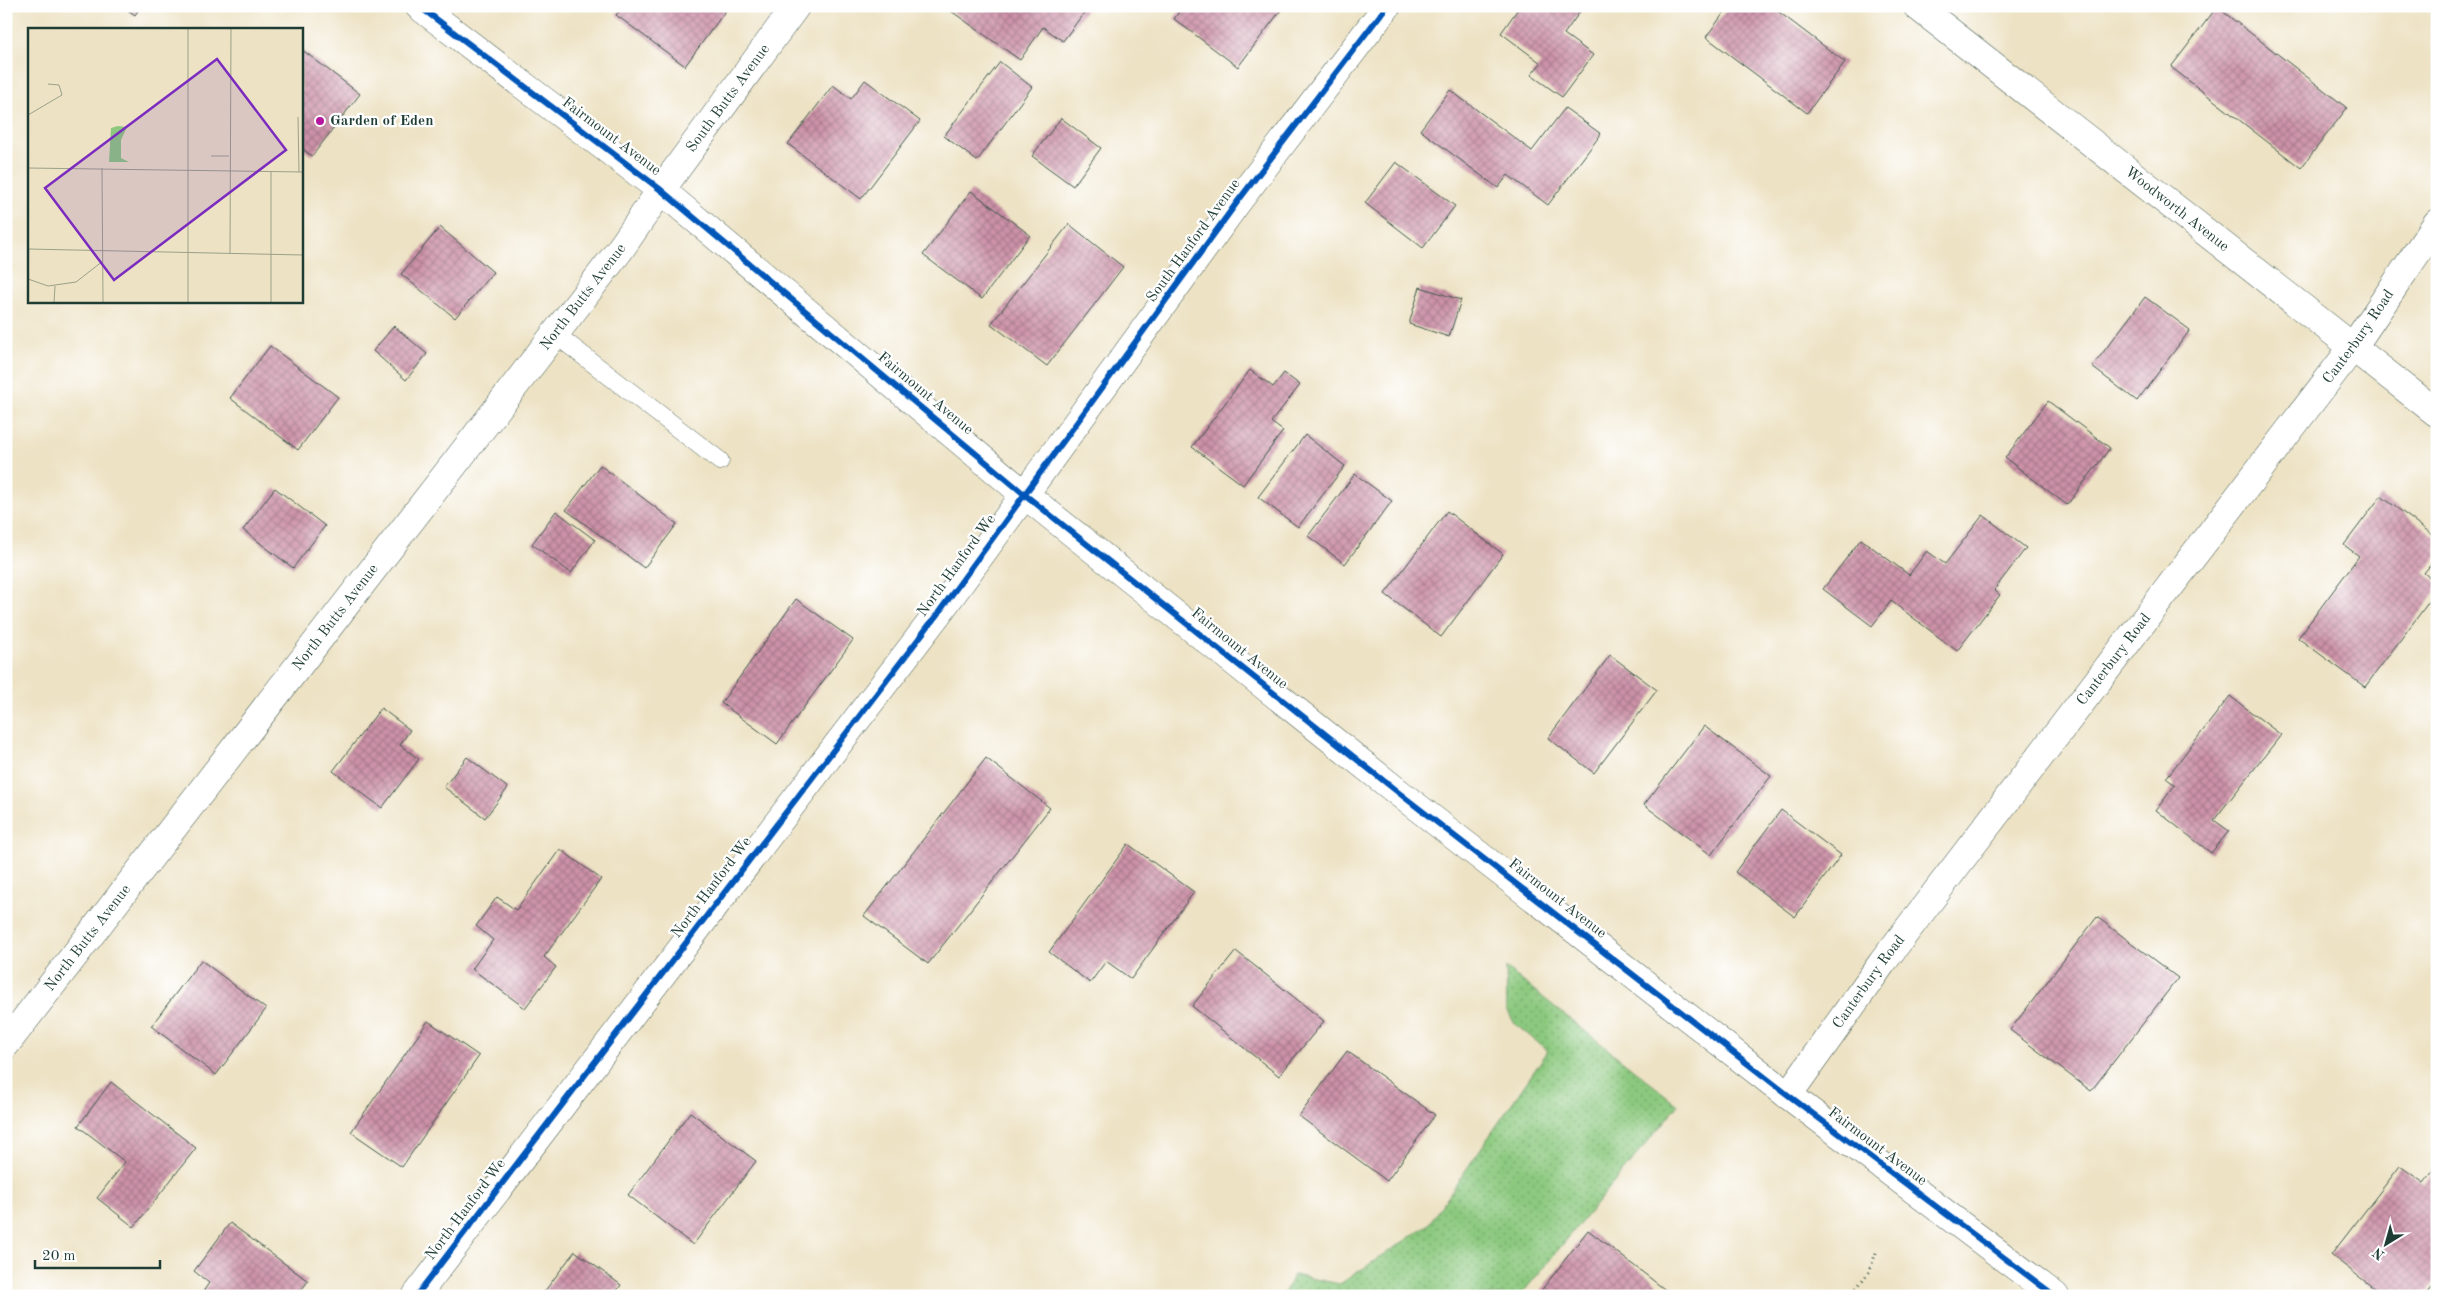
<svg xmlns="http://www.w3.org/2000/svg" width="2443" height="1302" font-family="'Old Standard TT',serif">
<defs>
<pattern id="grass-dots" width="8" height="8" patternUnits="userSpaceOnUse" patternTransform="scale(1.25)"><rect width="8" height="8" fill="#8cc97f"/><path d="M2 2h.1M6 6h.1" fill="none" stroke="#72a469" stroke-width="1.8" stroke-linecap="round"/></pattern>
<pattern id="building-cross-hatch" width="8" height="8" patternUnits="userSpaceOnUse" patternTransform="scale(1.25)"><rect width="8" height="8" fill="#cd92a8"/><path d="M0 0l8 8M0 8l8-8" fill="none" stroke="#a6788a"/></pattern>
</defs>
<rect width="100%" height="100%" fill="#fff"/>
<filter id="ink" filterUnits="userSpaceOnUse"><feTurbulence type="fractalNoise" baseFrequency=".02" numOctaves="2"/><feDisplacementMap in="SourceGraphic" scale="10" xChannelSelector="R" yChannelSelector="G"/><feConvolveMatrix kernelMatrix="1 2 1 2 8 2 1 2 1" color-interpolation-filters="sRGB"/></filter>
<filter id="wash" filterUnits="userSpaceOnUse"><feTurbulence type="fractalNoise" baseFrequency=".0096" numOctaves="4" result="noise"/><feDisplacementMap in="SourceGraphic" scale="20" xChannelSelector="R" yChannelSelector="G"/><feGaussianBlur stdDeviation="1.12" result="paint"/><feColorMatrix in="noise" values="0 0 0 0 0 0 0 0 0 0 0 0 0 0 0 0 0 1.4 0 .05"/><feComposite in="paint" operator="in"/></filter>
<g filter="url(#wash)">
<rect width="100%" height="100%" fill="#ede2c4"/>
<path fill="url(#grass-dots)" stroke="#56835a" d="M 1506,968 L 1678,1105 L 1520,1296 L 1286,1296 L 1284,1293 L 1294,1275 L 1340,1284 L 1428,1225 L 1548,1051 L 1515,1024 L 1507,1010 Z"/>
<g id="blocks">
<path fill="url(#building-cross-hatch)" d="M 122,6 L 141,6 L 135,15 Z
M 623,6 L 729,6 L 685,66 L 616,15 Z
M 944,6 L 1081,6 L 1086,10 L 1063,41 L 1043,27 L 1020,60 Z
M 1183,6 L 1284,6 L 1238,67 L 1174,19 Z
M 1520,6 L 1584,6 L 1564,34 L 1593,55 L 1562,97 L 1531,75 L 1541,63 L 1501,33 Z
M 1729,6 L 1771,6 L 1845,62 L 1807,113 L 1706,37 Z
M 2217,7 L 2347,108 L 2301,168 L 2171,67 Z
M 301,49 L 360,94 L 312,156 L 301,148 Z
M 1000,62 L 1032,87 L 977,161 L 944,136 Z
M 865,80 L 920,121 L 861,199 L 788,144 L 833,85 L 851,99 Z
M 1450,90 L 1532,151 L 1565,108 L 1601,134 L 1548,205 L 1508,175 L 1498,188 L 1420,130 Z
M 1061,118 L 1101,148 L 1073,186 L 1032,156 Z
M 1396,162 L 1455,206 L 1423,248 L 1365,203 Z
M 971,191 L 1030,235 L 982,299 L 923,255 Z
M 1069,224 L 1123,267 L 1047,366 L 991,324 Z
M 440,227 L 493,272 L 455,318 L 401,274 Z
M 1420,287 L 1461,300 L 1449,337 L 1409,324 Z
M 2145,297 L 2190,330 L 2137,401 L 2092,367 Z
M 394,326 L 427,354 L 406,380 L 373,351 Z
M 270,346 L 338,397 L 298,450 L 230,398 Z
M 1250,370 L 1273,387 L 1284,373 L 1300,385 L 1271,422 L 1283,431 L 1243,485 L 1192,447 Z
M 2048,401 L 2110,448 L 2067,505 L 2005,458 Z
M 1305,435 L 1345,466 L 1298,527 L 1258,497 Z
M 600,465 L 677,524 L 644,568 L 566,510 Z
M 1355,474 L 1392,501 L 1345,564 L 1308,536 Z
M 275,488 L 325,526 L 293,568 L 243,530 Z
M 2381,496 L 2437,538 L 2437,557 L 2424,573 L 2437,583 L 2437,591 L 2365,687 L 2298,638 L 2359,556 L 2344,545 Z
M 556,511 L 595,540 L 571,573 L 532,544 Z
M 1447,511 L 1503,554 L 1441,637 L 1385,594 Z
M 1983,515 L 2026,548 L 1994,590 L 2000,595 L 1957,651 L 1891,601 L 1872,626 L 1823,589 L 1861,539 L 1909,575 L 1927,551 L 1945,564 Z
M 796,599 L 853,640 L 777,744 L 721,703 Z
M 1610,655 L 1657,690 L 1594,773 L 1548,738 Z
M 2230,696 L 2281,735 L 2214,820 L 2229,831 L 2211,853 L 2156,810 L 2175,785 L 2166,778 Z
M 381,708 L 410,730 L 400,745 L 419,759 L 382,808 L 333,771 Z
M 1704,726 L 1771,776 L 1711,855 L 1644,805 Z
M 467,757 L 508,788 L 485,818 L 444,787 Z
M 986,758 L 1050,808 L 928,964 L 864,916 Z
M 1781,810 L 1841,855 L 1795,917 L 1735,872 Z
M 1128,844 L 1194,892 L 1131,979 L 1106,961 L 1090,983 L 1049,952 Z
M 560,849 L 601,879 L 544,957 L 556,967 L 525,1008 L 472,969 L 493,940 L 476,926 L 497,897 L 516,910 Z
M 2097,917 L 2178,978 L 2091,1091 L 2010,1030 Z
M 1236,951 L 1324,1021 L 1279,1076 L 1192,1006 Z
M 201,960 L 266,1009 L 216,1075 L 151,1026 Z
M 428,1021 L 479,1056 L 402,1167 L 351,1132 Z
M 1347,1051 L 1435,1115 L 1387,1181 L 1299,1116 Z
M 111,1082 L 196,1148 L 134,1227 L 97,1198 L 125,1162 L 78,1126 Z
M 690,1112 L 756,1161 L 693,1245 L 628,1195 Z
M 2400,1166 L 2424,1183 L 2437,1166 L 2437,1279 L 2424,1296 L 2384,1296 L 2331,1255 Z
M 230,1223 L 308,1281 L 297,1296 L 200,1296 L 209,1283 L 194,1271 Z
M 1588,1230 L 1668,1292 L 1664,1296 L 1537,1296 Z
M 575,1251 L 621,1285 L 613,1296 L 541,1296 Z"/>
</g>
</g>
<g filter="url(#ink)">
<use href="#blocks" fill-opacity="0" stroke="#3e564a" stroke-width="1"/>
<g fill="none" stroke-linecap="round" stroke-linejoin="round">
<g stroke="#3e564a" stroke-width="19">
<path id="lane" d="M 555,334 L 720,461"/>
</g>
<g stroke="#3e564a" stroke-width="29">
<g id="street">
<path id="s1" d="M 1917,6 L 2437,413"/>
<path id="s2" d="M 6,1044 L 619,251 L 661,190 L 796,6"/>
<path id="s3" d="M 1788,1095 L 1882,963 L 2353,347 L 2437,223"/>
<path d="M 416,1296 L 939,612 L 1238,201 L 1387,6"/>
</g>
</g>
<g stroke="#3e564a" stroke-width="29">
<path id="primary" d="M 419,6 L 661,190 L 1024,494 L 1399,793 L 1788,1095 L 2055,1296"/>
</g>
<path stroke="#3e564a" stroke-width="3" stroke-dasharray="1 4" stroke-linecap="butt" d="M 1850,1296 L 1869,1272 L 1877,1250"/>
<use href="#lane" stroke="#fff" stroke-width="18"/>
<use href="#street" stroke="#fff" stroke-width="28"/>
<use href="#primary" stroke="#fff" stroke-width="28"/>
<g stroke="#fff" stroke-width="9">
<path id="cycleway" d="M 419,6 L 661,190 L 1024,494 L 1399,793 L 1788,1095 L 2055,1296
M 416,1296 L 939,612 L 1238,201 L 1387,6"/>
</g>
<use href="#cycleway" stroke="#0057b8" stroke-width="6"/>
</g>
</g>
<circle fill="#b5179e" stroke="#fff" stroke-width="2" cx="320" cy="121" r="5"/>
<g text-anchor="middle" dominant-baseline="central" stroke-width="4.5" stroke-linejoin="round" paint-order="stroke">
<g font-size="15" fill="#1f3d34" stroke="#fff">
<text stroke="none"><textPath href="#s2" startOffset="1190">South Butts Avenue</textPath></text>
<text transform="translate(611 137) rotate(37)">Fairmount Avenue</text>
<text stroke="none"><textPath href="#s1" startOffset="330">Woodworth Avenue</textPath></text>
<text transform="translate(1194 241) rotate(-54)">South Hanford Avenue</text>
<text stroke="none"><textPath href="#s2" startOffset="944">North Butts Avenue</textPath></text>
<text stroke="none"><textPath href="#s3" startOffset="949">Canterbury Road</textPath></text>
<text transform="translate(925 394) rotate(40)">Fairmount Avenue</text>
<text transform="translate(957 566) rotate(-54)">North Hanford We</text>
<text stroke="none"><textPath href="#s2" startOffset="539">North Butts Avenue</textPath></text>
<text transform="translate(1239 649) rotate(39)">Fairmount Avenue</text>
<text stroke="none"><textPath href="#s3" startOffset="544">Canterbury Road</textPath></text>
<text transform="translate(712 888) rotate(-53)">North Hanford We</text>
<text transform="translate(1557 899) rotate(38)">Fairmount Avenue</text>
<text stroke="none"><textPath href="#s2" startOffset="134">North Butts Avenue</textPath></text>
<text stroke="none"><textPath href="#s3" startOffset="139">Canterbury Road</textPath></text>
<text transform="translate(1877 1147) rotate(37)">Fairmount Avenue</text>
<text transform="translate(466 1210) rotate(-53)">North Hanford We</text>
</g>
<g font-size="15" font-weight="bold" fill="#1f3d34" stroke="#fff" text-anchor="start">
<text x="330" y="121">Garden of Eden</text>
</g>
</g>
<g transform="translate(28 28)">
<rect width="275" height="275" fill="#ede2c4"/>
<path d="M 90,98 L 99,99 L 93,112 L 93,130 L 101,134 L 81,134 L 83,100 Z" fill="#8cc97f"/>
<path fill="none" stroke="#9ba08a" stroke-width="1" d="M 0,87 L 34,67 L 31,57 L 20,56M 270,89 L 271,144M 183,128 L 201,128M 0,140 L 275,144M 74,140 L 75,275M 0,221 L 275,227M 202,225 L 203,0M 0,251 L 20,258 L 48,254 L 75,233M 26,275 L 27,258M 160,275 L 160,0M 243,275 L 243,144"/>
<path fill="#7b2cbf" fill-opacity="0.15" stroke="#7b2cbf" stroke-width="2.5" d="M 189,31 L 258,122 L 86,252 L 17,160 Z"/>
<rect width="275" height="275" fill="none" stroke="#1f3d34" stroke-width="2.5"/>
</g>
<rect width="2443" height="1302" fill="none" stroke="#fff" stroke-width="25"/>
<g transform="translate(2386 1244) rotate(217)" stroke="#ffffff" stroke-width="4" paint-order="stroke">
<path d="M0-4L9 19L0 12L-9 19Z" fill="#1f3d34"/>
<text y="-8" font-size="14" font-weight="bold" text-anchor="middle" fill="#1f3d34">N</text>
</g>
<path d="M35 1260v8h125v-8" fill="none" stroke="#1f3d34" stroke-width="2.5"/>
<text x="42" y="1260" font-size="15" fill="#1f3d34" stroke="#ffffff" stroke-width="4" paint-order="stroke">20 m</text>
</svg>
